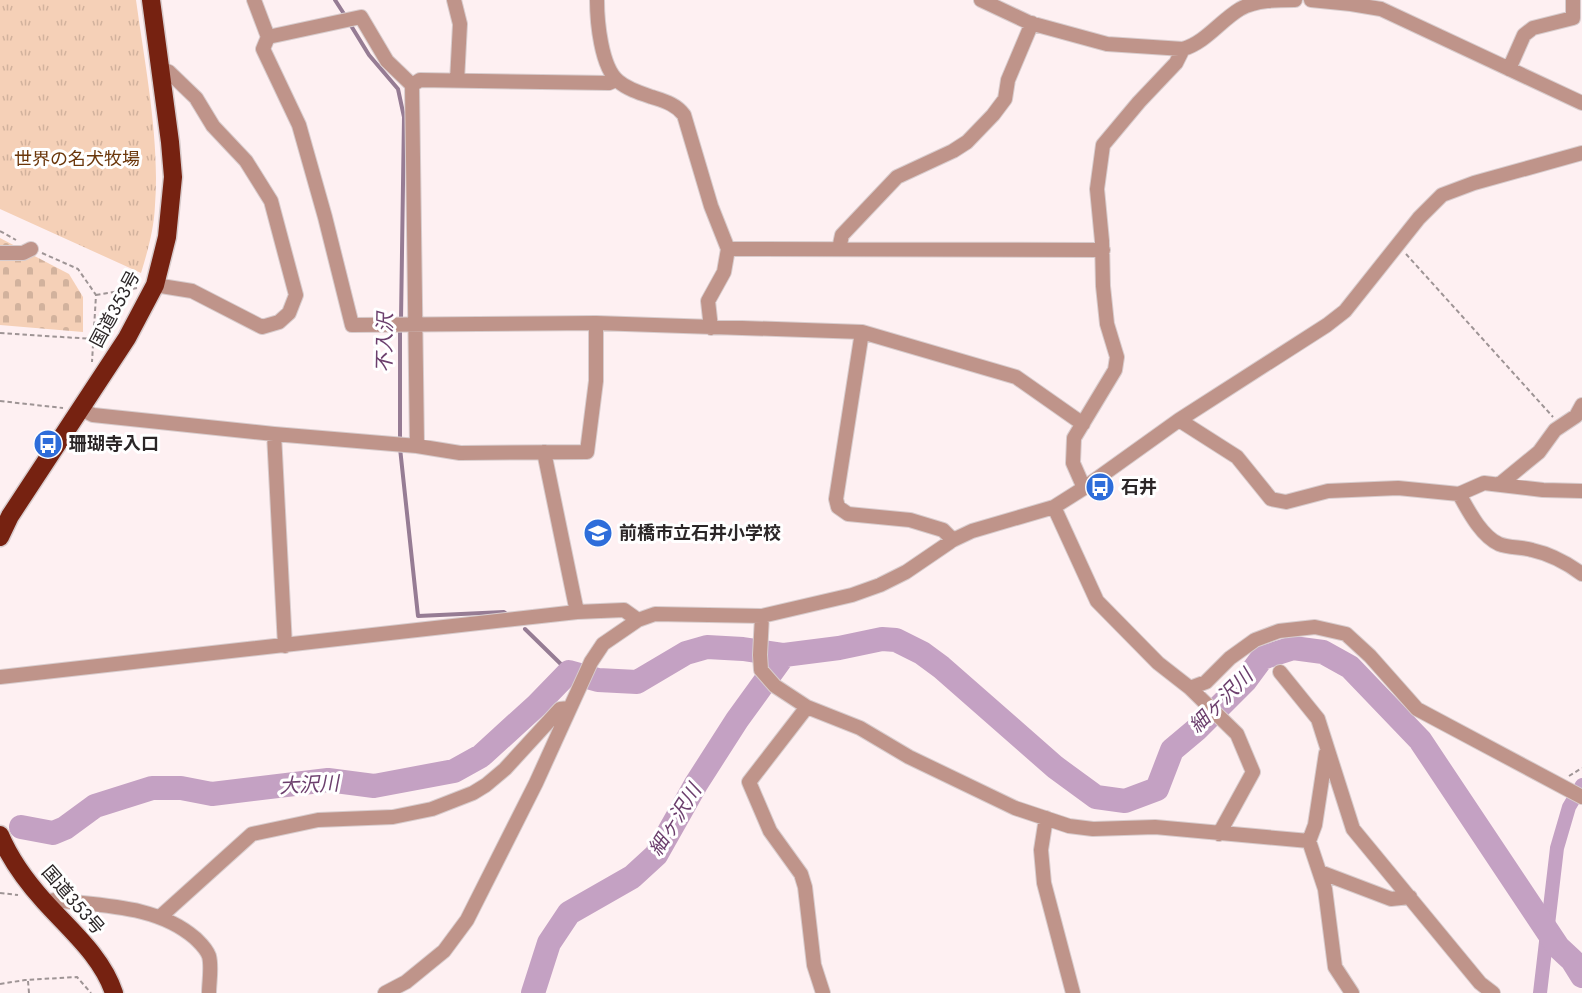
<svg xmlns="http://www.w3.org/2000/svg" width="1582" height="993" font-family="Jost,'Noto Sans JP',sans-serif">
<defs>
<pattern id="grass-tufts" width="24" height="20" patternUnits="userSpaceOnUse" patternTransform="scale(1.5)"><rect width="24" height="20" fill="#f5d0b7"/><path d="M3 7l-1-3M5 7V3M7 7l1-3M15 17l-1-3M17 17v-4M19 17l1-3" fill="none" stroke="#d2b29d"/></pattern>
<pattern id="cemetery-stones" width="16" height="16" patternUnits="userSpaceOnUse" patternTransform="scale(1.5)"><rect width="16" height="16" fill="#f5d0b7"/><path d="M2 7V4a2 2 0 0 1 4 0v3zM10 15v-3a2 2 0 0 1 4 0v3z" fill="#d2b29d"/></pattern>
</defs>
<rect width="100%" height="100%" fill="#fef0f2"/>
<path fill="url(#grass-tufts)" d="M 0,0 L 136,0 C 145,65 160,141 155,205 C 154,229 148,250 141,273 L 0,209 Z"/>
<path fill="url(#cemetery-stones)" d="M 0,238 L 69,274 L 83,297 L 83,332 L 0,325 Z"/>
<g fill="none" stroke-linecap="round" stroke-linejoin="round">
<path stroke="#967c94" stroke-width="4" d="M 335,0 L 346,17
M 350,24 L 369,55 L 398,89 L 404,117 L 401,320
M 400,440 L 400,328
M 400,448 L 418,616 L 504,612 L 508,615
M 525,629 L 569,672"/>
<path stroke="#c4a1c3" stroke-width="14" d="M 1540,993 L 1557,848 L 1569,807 L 1582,785"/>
<path stroke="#c4a1c3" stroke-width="24" d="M 21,827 L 53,833 L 65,828 L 95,806 L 152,788 L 181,788 L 212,794 L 328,780 L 374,786 L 454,771 L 481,756 L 537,705 L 569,672 L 598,680 L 637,682 L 686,653 L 707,647 L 743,649 L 784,655 L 839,648 L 882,639 L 896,640 L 922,653 L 941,667 L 1055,767 L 1096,797 L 1125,801 L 1157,789 L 1172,750 L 1197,729 L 1245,681 L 1262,658 L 1293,648 L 1323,652 L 1350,667 L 1420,740 L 1558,947 L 1572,960 L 1582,976
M 533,993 L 549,943 L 569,913 L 632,877 L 656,855 L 696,784 L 737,720 L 784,655"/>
<g stroke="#d8cccd" stroke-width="16">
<path id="minor" d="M 254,0 L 268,37
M 454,0 L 460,24 L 457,81
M 597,0 C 597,21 601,67 618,81 C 627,89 640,93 652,97 C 664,101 676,104 684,115 L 711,206 L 728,249 L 724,272 L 708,301 L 711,328
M 981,0 L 1030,23 L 1107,44 L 1183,49 C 1206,42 1220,21 1240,9 C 1256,0 1278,0 1295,0
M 1311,0 L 1351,4 L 1381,9 L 1582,103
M 1509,69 L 1524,35 L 1533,28 L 1573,18 L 1573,0
M 412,85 L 387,61 L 361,17 L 268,37 L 263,49 L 299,125 L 325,217 L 352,325 L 596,323 L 862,332 L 1016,377 L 1083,424
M 728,249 L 1103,250
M 839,249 L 842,235 L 897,177 L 953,151 L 967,142 L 993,115 L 1005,99 L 1008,80 L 1032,23
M 0,253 L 23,253 L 31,249
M 155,285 L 192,291 L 262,327 L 279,322 L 289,313 L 296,295 L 271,201 L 246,161 L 213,126 L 196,98 L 169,72 L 160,68
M 862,332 L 836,499 L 838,507 L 848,514 L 910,520 L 943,530 L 953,540
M 81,409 L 93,415 L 274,434 L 417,446 L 460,453 L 587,452 L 596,381 L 596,323
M 1179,420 L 1237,457 L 1271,499 L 1286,502 L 1328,491 L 1398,488 L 1459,494 L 1484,483 L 1543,490 L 1582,491
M 274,434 L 285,646
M 417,446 L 412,85 L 420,80 L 609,83 L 616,80
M 544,452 L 577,612
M 1500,484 L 1539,452 L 1555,430 L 1576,416 L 1582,405
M 1084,488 L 1073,463 L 1074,438 L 1115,370 L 1117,357 L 1107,324 L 1103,286 L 1102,241 L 1097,189 L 1103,145 L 1139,102 L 1176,63 L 1183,49
M 1459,494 C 1468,510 1481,536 1499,544 C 1509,548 1522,547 1532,550 C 1550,554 1567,563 1582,574
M 1054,507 L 1097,601 L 1158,663 L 1190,688 L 1237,734 L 1253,772 L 1219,834
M 762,616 L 760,655 L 761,670 L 775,686 L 807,707 L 860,728 L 909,757 L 1015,808 L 1069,826 L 1093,829 L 1155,827 L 1309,841 L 1325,889 L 1335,967 L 1352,993
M 1280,672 L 1318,719 L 1353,829 L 1480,983 L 1493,993
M 0,677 L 577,612 L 624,610 L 638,620
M 1190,688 L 1206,682 L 1230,658 L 1255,640 L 1279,631 L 1315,627 L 1346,634 L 1370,656 L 1417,709 L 1582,797
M 807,707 L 749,782 L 770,831 L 801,874 L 805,887 L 814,965 L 823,993
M 1046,818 L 1041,850 L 1044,883 L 1073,993
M 1309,841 L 1315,825 L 1326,753
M 1320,872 L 1391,899 L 1410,897
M 44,902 L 54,900 C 102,906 157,905 195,938 C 201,944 206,948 209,956 C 212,967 209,982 209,993
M 161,916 L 252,834 L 318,820 L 393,817 L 432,809 L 473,793 L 486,785 L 505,769 L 560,709 L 569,708
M 385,993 L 406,982 L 444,951 L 467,920 L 536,783 L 591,662 L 603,644 L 638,620 L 655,614 L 762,616 L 852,595 L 880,585 L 906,572 L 953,540 L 972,531 L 1054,507 L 1084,488 L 1179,420 L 1327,325 L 1345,311 L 1419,218 L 1442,195 L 1474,183 L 1582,153"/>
</g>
<g stroke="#d8cccd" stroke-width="21">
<path id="highway" d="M 0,537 L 10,516 L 127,338 L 155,285 L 167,237 L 173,177 L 170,142 L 151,0
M 0,835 C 10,859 26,881 44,901 C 69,929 102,956 114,993"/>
</g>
<path stroke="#9e9495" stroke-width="2" stroke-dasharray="4.5 3" stroke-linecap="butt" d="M 0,231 L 16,240
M 42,253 L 78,269 L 96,295 L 92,362
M 1406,254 L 1553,417
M 96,295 L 137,288
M 0,333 L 93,339
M 0,401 L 63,408
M 1569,776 L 1582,768
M 0,893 L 18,895
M 28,981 L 29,993
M 0,984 L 25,980 L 77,977 L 91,993"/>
<use href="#minor" stroke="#bf948a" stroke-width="14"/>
<use href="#highway" stroke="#762211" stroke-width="18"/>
</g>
<defs>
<g id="bus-disc" transform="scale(1.5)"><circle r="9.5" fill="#2e6dda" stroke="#fff"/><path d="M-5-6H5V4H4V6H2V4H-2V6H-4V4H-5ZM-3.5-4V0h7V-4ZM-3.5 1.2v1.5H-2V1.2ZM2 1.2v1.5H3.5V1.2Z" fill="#fff"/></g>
<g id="school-disc" transform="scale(1.5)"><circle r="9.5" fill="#2e6dda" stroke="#fff"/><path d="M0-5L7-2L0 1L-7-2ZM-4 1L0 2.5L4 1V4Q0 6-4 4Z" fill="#fff"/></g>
</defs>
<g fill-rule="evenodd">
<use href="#bus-disc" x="48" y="444"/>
<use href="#bus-disc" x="1100" y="487"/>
<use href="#school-disc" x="598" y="533"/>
</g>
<g text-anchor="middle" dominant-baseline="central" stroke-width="6" stroke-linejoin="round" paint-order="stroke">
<g font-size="18" fill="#6b370b" stroke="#fff">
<text x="77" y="159">世界の名犬牧場</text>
</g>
<g font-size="18" fill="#2b2627" stroke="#fff">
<text transform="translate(115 309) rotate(-62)">国道353号</text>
<text transform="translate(73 900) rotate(49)">国道353号</text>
</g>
<g font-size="18" font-weight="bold" fill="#2b2627" stroke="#fff" text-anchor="start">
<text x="69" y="444">珊瑚寺入口</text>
<text x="1121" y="487">石井</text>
<text x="619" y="533">前橋市立石井小学校</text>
</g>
<g font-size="20" font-style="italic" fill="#6c3f6d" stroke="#fff">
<text transform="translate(385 343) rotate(-89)">不入沢</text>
<text transform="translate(1221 701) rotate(-45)">細ヶ沢川</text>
<text transform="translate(309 785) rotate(-3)">大沢川</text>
<text transform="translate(675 820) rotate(-58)">細ヶ沢川</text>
</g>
</g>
</svg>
